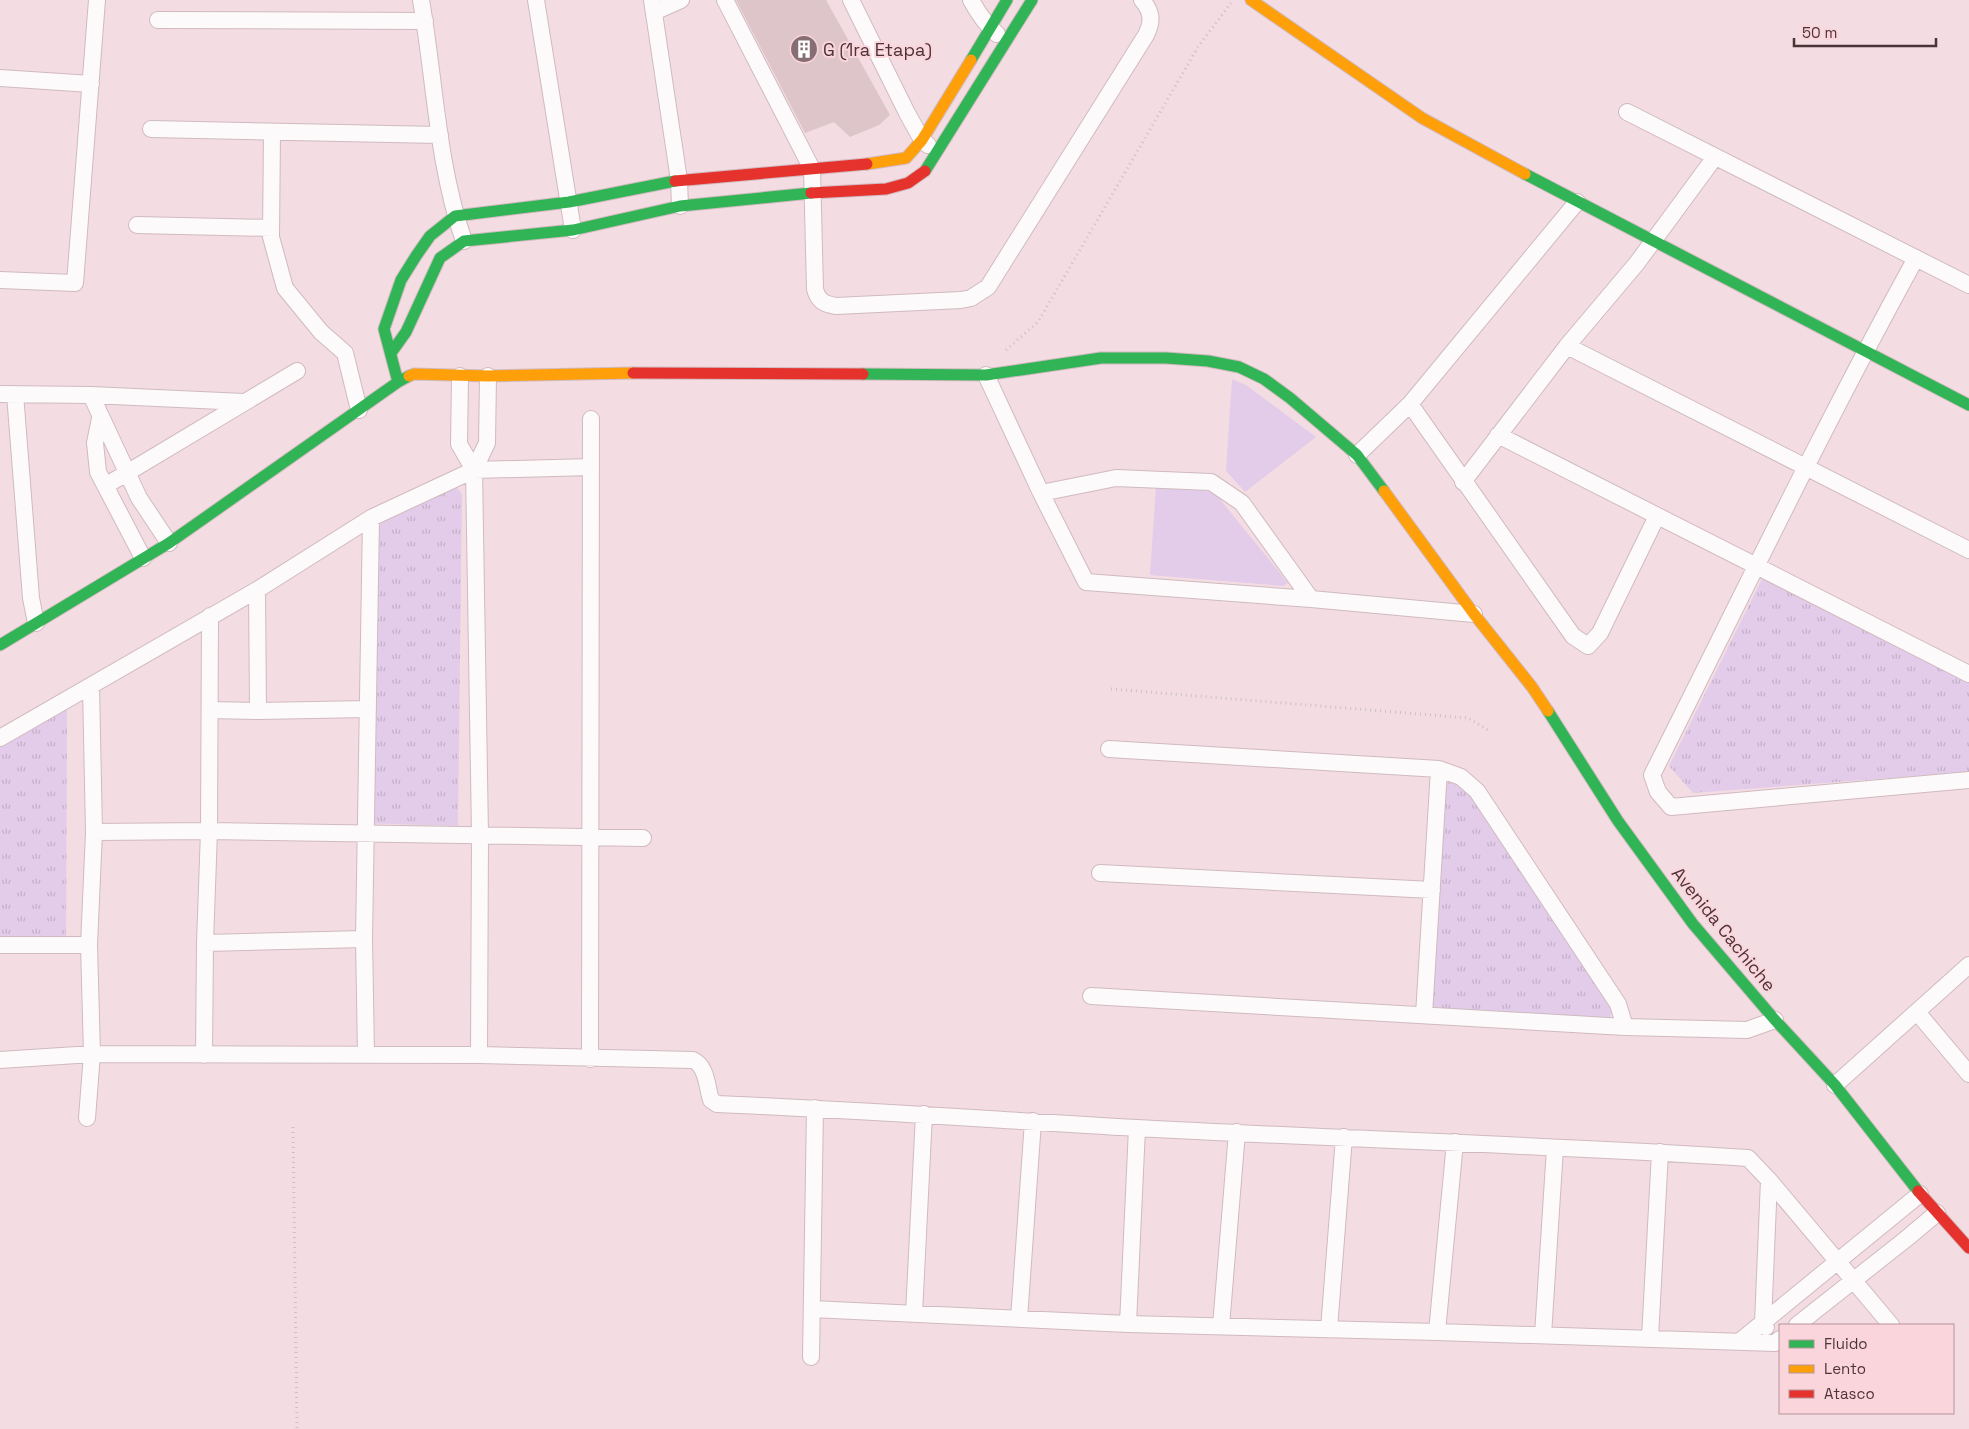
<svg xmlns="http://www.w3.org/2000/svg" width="1969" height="1429" font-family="'Space Grotesk',sans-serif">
<defs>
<pattern id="park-tufts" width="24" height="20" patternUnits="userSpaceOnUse" patternTransform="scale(1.25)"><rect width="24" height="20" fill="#e2cce9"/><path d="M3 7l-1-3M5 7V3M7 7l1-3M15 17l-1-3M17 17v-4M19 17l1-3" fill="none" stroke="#c4b0c9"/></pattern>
</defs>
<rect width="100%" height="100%" fill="#f3dde2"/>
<path fill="#e2cce9" d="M 1232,379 L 1246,385 L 1316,437 L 1245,492 L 1226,471 Z
M 1156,486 L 1214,492 L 1288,583 L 1283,586 L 1150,575 Z"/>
<path fill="url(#park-tufts)" d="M 455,485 L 462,494 L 458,826 L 360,823 L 366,525 Z
M 1764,575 L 1969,679 L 1969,772 L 1693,793 L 1669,766 Z
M 67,707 L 66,939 L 0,937 L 0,741 Z
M 1451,781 L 1471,796 L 1613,1007 L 1610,1018 L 1432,1009 L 1442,786 Z"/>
<path fill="#dec5ca" d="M 736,0 L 826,0 L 890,115 L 879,125 L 850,137 L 834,122 L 805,133 Z"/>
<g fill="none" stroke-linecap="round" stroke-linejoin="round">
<g stroke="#d0babf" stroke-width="18">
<path id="street" d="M 421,0 C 435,80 437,164 464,241
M 536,0 L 573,230
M 652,0 L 679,180 L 680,206
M 725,0 L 812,169 L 815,289 C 818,301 824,304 836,306 L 961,300 L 971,298 L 988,287 L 1146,35 C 1153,21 1152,12 1142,0
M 851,0 L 907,113 L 922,140 L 928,145
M 971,0 C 978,13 985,24 997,34
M 654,12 L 681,0
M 158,20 L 425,21
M 0,78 L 91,84
M 1627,112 L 1969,285
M 151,129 L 440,135
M 272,132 L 271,237 L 285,288 L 321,332 L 345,353 L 359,410
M 137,225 L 271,228
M 1916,258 C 1823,427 1739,602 1652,775 L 1658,792 L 1671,807 L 1969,780
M 0,280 L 75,283 L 97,0
M 1567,346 L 1969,550
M 986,375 L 1041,493 L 1086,582 L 1311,599 L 1474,614
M 460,376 L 459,444 L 474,470
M 0,394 L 91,395 L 139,498 L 169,543
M 15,394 L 31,598 L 36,623
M 91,395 L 244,402
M 1410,404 L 1573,636 L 1588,646 L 1600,633 L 1657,516
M 100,418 L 95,443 L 98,472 L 143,558
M 1498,435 L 1969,674
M 1357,455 L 1410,404 L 1577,202
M 1463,482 L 1567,346 L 1637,263 L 1715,157
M 105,486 L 297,371
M 1041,493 L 1116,478 L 1211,482 L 1242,503 L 1311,599
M 257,590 L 258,711
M 210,710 L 258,711 L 368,709
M 0,738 L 257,590 L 371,518 L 474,470 L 591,467
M 1109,749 L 1439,769 L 1461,777 L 1477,791 L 1618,1004 L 1625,1027
M 94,832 L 209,831 L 643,838
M 1100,873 L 1432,890
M 205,943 L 364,939
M 0,945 L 89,945
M 1091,996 L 1625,1027 L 1747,1030 L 1775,1020
M 1917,1012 L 1969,1074
M 1424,1015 L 1439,769
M 366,1054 L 364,939 L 371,518
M 204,1055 L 205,943 L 209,831 L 210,616
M 479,1055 L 480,835 L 474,470 L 487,443 L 488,376
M 590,1059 L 591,419
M 0,1060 L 92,1054 L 479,1055 L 693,1060 C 707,1066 707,1088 711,1100 L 717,1104 C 857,1110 997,1120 1137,1128 C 1340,1139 1545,1145 1748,1158 L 1769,1180 L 1891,1325
M 1835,1085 L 1969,965
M 87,1118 L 92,1054 L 89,945 L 94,832 L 91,686
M 812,1309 L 1128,1324 L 1137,1128
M 914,1314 L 924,1114
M 1019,1319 L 1033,1121
M 1128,1324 L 1437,1332 L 1455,1142
M 1797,1325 L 1906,1239 L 1937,1213
M 1221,1326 L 1237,1132
M 1766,1327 L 1763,1323 L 1769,1180
M 1329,1329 L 1344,1137
M 1437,1332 L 1775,1343 L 1780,1339
M 1543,1335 L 1555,1148
M 1650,1338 L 1660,1152
M 1739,1342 L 1920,1194
M 811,1357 L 815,1108"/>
</g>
<g stroke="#d0babf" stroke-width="13">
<path id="fast" d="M 971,60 L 1007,0
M 925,171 L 1032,0
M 1525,174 L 1969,405
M 391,353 L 406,332 L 440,258 L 464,241 L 573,230 L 680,206 L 811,193
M 863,374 L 986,375 L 1101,358 L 1166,358 L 1208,361 L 1239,367 L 1264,379 L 1290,398 L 1357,455 L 1384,491
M 398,382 L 384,329 L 401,280 L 416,256 L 430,236 L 455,216 L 569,202 L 675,181
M 0,645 L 169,543 L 398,382 L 409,376
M 1548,711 L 1618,821 L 1693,924 L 1775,1020 L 1835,1085 L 1918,1191"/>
</g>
<g stroke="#d0babf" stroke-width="13">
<path id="slow" d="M 1251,0 L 1422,118 L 1525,174
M 867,164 L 906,158 L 922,140 L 971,60
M 409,376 L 414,374 L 488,376 L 633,373
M 1384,491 L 1474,614 L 1532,687 L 1548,711"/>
</g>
<g stroke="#d0babf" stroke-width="13">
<path id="jam" d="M 675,181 L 867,164
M 811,193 L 886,189 L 908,183 L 925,171
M 633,373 L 863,374
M 1918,1191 L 1969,1248"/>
</g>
<path stroke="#cbc1c4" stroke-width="3" stroke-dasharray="1 4" stroke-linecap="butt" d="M 1006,350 L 1038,322 L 1198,47 L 1231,3
M 1111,689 L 1468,718 L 1488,730
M 293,1127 L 297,1429"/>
<use href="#street" stroke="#fdfafb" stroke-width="16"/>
<use href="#fast" stroke="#30b455" stroke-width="11"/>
<use href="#slow" stroke="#ff9f0a" stroke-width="11"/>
<use href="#jam" stroke="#e5322d" stroke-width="11"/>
</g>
<defs>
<g id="building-disc" transform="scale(1.4375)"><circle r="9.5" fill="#866e74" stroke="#fbd5dc"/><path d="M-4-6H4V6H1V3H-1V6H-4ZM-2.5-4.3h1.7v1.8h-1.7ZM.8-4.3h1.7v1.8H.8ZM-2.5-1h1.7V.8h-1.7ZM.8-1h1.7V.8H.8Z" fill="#fff"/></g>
</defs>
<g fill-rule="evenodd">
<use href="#building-disc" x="804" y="49"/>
</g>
<g text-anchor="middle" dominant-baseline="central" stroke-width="4" stroke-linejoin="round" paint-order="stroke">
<g font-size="18" fill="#4c3338" stroke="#fbd5dc" text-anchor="start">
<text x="823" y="49">G (1ra Etapa)</text>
</g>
<g font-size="18" fill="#4c3338" stroke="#fbd5dc">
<text transform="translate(1724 929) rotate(51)">Avenida Cachiche</text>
</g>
</g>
<rect x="1779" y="1324" width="175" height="90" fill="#fbd5dc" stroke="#b5949a"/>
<rect x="1789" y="1340" width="25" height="8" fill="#30b455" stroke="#b5949a"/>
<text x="1824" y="1349" font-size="15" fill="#4c3338">Fluido</text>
<rect x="1789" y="1365" width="25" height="8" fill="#ff9f0a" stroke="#b5949a"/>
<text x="1824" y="1374" font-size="15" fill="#4c3338">Lento</text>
<rect x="1789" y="1390" width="25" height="8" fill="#e5322d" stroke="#b5949a"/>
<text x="1824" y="1399" font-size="15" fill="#4c3338">Atasco</text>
<path d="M1794 38v8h142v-8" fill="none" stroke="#4c3338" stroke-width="2.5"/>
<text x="1802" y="38" font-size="15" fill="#4c3338" stroke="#fbd5dc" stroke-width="4" paint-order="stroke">50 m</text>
</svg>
